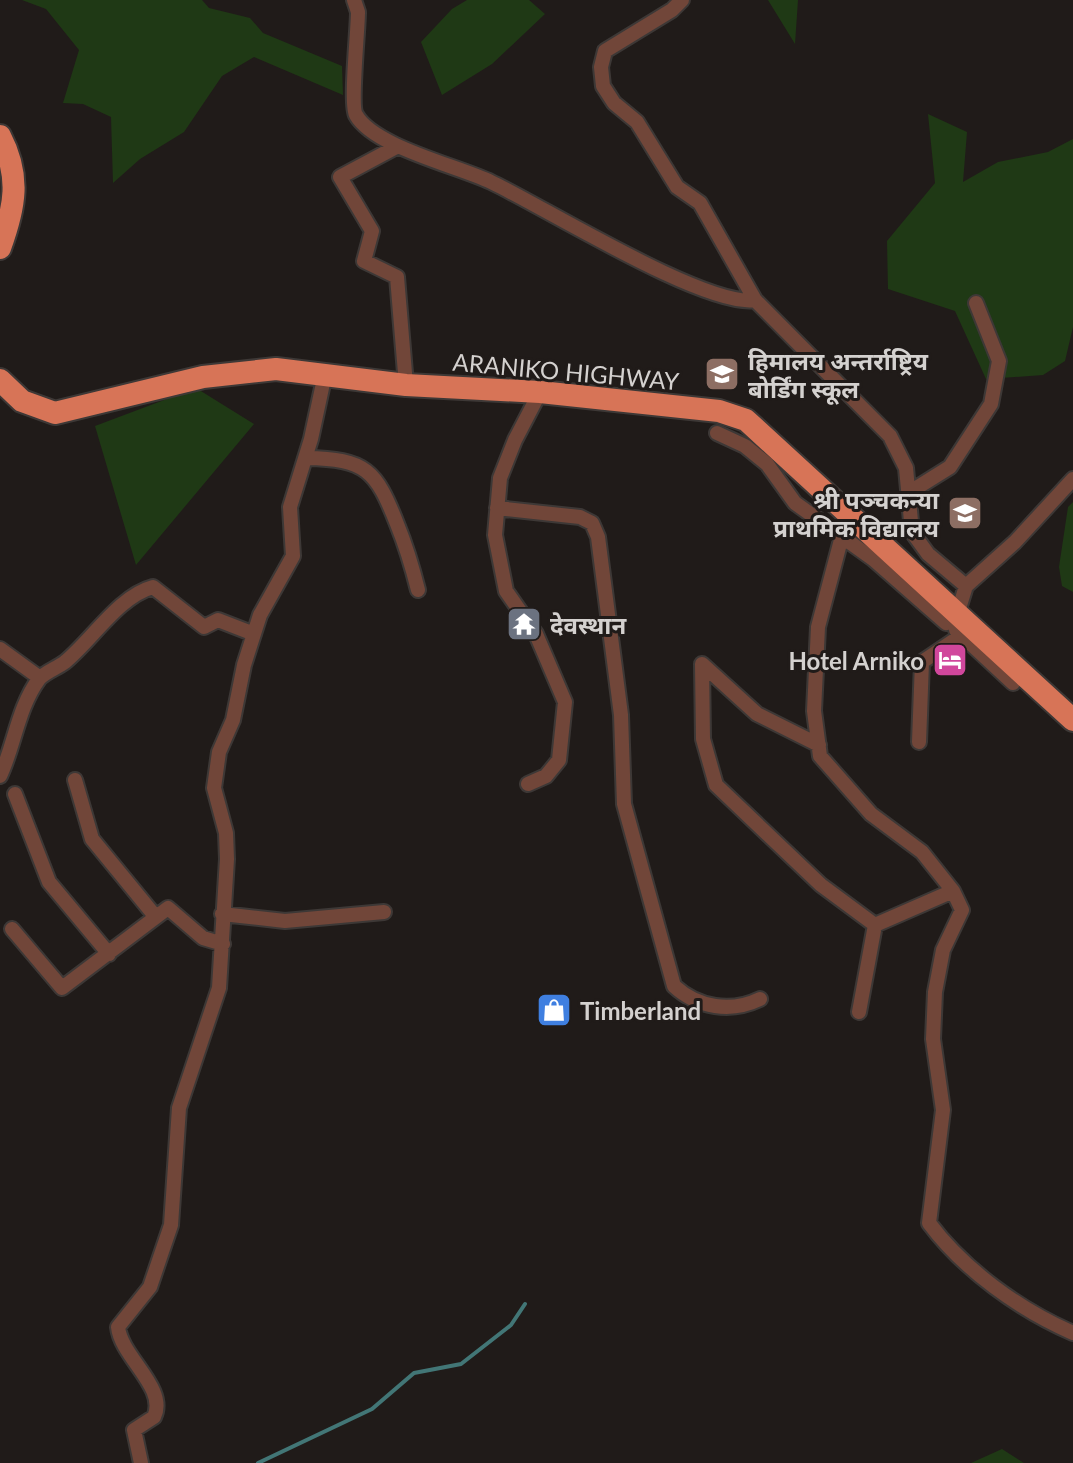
<svg xmlns="http://www.w3.org/2000/svg" width="1073" height="1463" font-family="Lato,'Noto Sans Devanagari',sans-serif">
<rect width="100%" height="100%" fill="#201b19"/>
<path fill="#1f3915" d="M 22,0 L 202,0 L 209,8 L 250,18 L 263,33 L 342,66 L 343,95 L 254,57 L 222,76 L 184,132 L 140,159 L 113,183 L 111,117 L 83,104 L 63,103 L 79,50 L 46,9 Z
M 467,0 L 529,0 L 545,14 L 492,64 L 442,95 L 421,42 L 452,9 Z
M 768,0 L 798,0 L 795,44 Z
M 928,114 L 967,132 L 963,182 L 998,162 L 1048,152 L 1073,139 L 1073,327 L 1065,361 L 1043,375 L 986,379 L 955,311 L 888,289 L 887,241 L 935,183 Z
M 196,388 L 254,424 L 136,565 L 95,426 Z
M 1073,502 L 1073,592 L 1062,586 L 1059,567 L 1068,507 Z
M 1002,1449 L 1024,1463 L 971,1463 Z"/>
<g fill="none" stroke-linecap="round" stroke-linejoin="round">
<path stroke="#427676" stroke-width="4" d="M 258,1463 L 372,1409 L 414,1373 L 461,1364 L 511,1325 L 525,1304"/>
<g stroke="#3d3836" stroke-width="18">
<path id="minor" d="M 354,0 L 358,12 C 358,30 350,105 356,115 C 374,147 458,166 491,182 C 542,206 706,308 755,300
M 682,0 L 672,10 L 605,51 L 601,67 L 603,86 L 614,103 L 637,122 L 677,187 L 700,203 L 755,300 L 890,436 L 906,468 L 912,532 L 928,554 L 966,586
M 398,146 L 340,177 L 372,231 L 364,261 L 397,277 L 406,385
M 717,433 L 745,446 L 767,464 L 795,503 L 873,559 L 946,623 L 957,615 L 966,586 L 1015,542 L 1073,479
M 306,458 C 366,459 376,470 397,524 C 406,546 412,566 418,590
M 910,492 L 950,467 L 991,404 L 999,361 L 976,303
M 497,508 L 580,517 L 592,523 L 598,537 L 621,715 L 624,804 L 674,986 C 698,1008 731,1013 760,999
M 956,630 L 1013,683
M 0,649 L 40,678
M 702,664 L 703,739 L 716,785 L 821,885 L 875,925
M 702,664 L 757,714 L 819,745
M 919,742 L 922,662 L 962,635
M 0,776 C 14,747 18,707 39,679 C 45,672 57,668 65,662 C 92,640 119,596 153,587 L 204,627 L 218,620 L 254,634
M 75,780 L 92,839 L 155,916
M 528,784 L 546,776 L 559,760 L 565,702 L 536,634 L 506,591 L 495,535 L 500,478 L 515,440 L 540,392
M 15,794 L 49,882 L 109,954
M 953,891 L 962,910 L 943,950 L 935,992 L 933,1039 L 943,1110 L 929,1223 C 964,1270 1020,1310 1073,1333
M 222,914 L 285,921 L 384,912
M 12,929 L 62,988 L 168,908 L 203,938 L 223,944
M 859,1012 L 875,925 L 953,891 L 922,852 L 871,814 L 820,756 L 814,711 L 818,627 L 842,536 L 860,520
M 141,1463 L 134,1430 L 154,1417 C 168,1388 121,1357 118,1327 L 150,1287 L 171,1225 L 179,1108 L 219,988 L 227,859 L 226,833 L 214,788 L 219,752 L 233,720 L 244,665 L 260,615 L 293,556 L 290,507 L 311,439 L 325,374"/>
</g>
<g stroke="#3d3836" stroke-width="26">
<path id="trunk" d="M 0,136 C 21,176 15,207 0,248
M 0,380 L 22,401 L 55,413 L 203,377 L 276,369 L 406,385 L 540,392 L 719,411 L 746,420 L 1073,720"/>
</g>
<use href="#minor" stroke="#714639" stroke-width="14"/>
<use href="#trunk" stroke="#d77457" stroke-width="22"/>
</g>
<defs>
<g id="school-square" transform="scale(1.8)"><rect x="-9" y="-9" width="18" height="18" rx="4" fill="#8d6e63" stroke="#201b19"/><path d="M0-5L7-2L0 1L-7-2ZM-4 1L0 2.5L4 1V4Q0 6-4 4Z" fill="#fff"/></g>
<g id="temple-square" transform="scale(1.8)"><rect x="-9" y="-9" width="18" height="18" rx="4" fill="#6b7280" stroke="#201b19"/><path d="M0-6L5-2H3V0L6.5 2.5H4V6H1.5V3h-3V6H-4V2.5H-6.5L-3 0V-2H-5Z" fill="#fff"/></g>
<g id="hotel-square" transform="scale(1.8)"><rect x="-9" y="-9" width="18" height="18" rx="4" fill="#d1479c" stroke="#201b19"/><path d="M-6-4.5h1.5V1H6V5H4.5V3h-9V5H-6ZM-4 0a1.8 1.8 0 1 1 3.6 0ZM.5 0V-2.5h3Q6-2.5 6 0Z" fill="#fff"/></g>
<g id="shop-square" transform="scale(1.8)"><rect x="-9" y="-9" width="18" height="18" rx="4" fill="#3f7fe0" stroke="#201b19"/><path d="M-5-2.5h2.3a2.7 3.5 0 0 1 5.4 0H5L5.5 6h-11ZM-1.5-2.5h3a1.5 2.3 0 0 0-3 0Z" fill="#fff"/></g>
</defs>
<g fill-rule="evenodd">
<use href="#school-square" x="722" y="374"/>
<use href="#school-square" x="965" y="513"/>
<use href="#temple-square" x="524" y="624"/>
<use href="#hotel-square" x="950" y="660"/>
<use href="#shop-square" x="554" y="1010"/>
</g>
<g text-anchor="middle" dominant-baseline="central" stroke-width="6" stroke-linejoin="round" paint-order="stroke">
<g font-size="24" font-weight="bold" fill="#d4d1cf" stroke="#201b19" text-anchor="start">
<text x="748" y="360">हिमालय अन्तर्राष्ट्रिय<tspan x="748" dy="28">बोर्डिंग स्कूल</tspan></text>
<text x="939" y="499" text-anchor="end">श्री पञ्चकन्या<tspan x="939" dy="28">प्राथमिक विद्यालय</tspan></text>
<text x="550" y="624">देवस्थान</text>
<text x="924" y="660" text-anchor="end">Hotel Arniko</text>
<text x="580" y="1010">Timberland</text>
</g>
<g font-size="24" fill="#d4d1cf" stroke="#201b19">
<text transform="translate(566 371) rotate(5)">ARANIKO HIGHWAY</text>
</g>
</g>
</svg>
